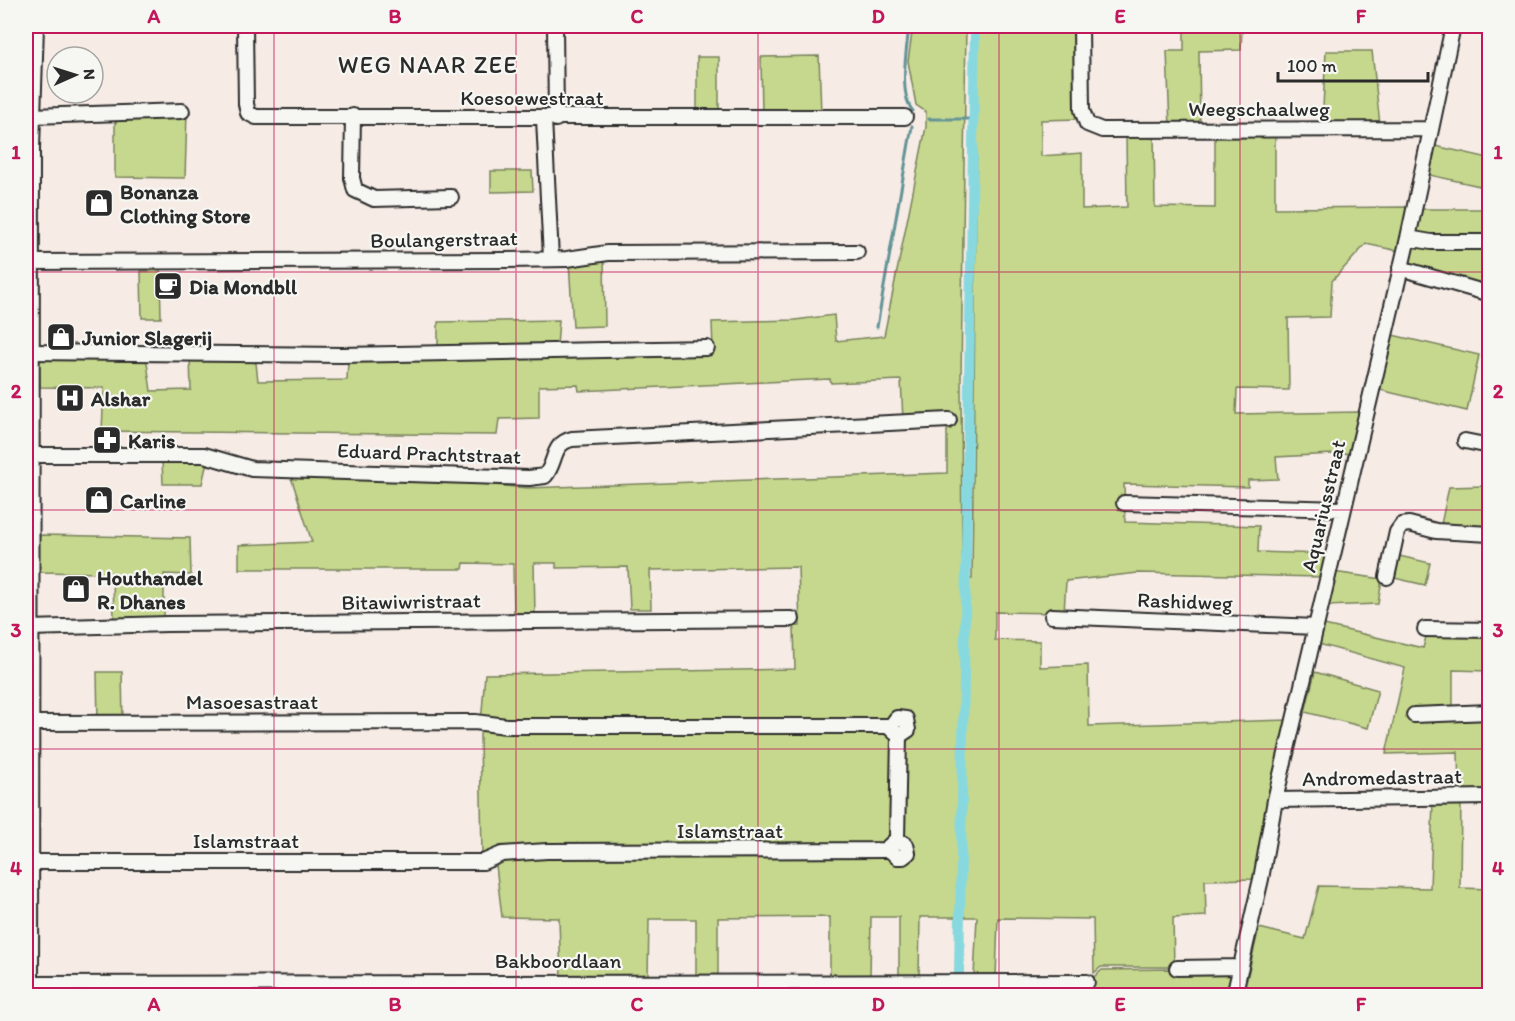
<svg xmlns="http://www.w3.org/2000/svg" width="1515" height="1021" font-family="Itim,sans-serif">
<rect width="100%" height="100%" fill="#f6ebe5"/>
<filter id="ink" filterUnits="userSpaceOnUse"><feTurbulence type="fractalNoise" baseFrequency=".0167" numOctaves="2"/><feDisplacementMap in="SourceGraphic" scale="12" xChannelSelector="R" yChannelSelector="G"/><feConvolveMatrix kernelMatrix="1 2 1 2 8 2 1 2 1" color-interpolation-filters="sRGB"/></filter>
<g filter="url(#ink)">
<path fill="#c6d88d" stroke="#78825c" stroke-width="1.5" d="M 913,26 L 966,26 L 961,378 L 962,579 L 972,579 L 978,26 L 1078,26 L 1079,119 L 1041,120 L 1041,156 L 1082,153 L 1082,209 L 1127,207 L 1126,133 L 1154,132 L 1155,207 L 1215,208 L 1215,133 L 1275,133 L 1275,208 L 1410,207 L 1399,251 L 1366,244 L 1332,281 L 1330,317 L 1288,318 L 1289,390 L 1237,389 L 1236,414 L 1362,412 L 1352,453 L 1276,457 L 1278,479 L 1248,480 L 1248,487 L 1124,484 L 1125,522 L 1259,526 L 1258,552 L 1327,554 L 1321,577 L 1138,573 L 1066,581 L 1064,613 L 995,612 L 995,640 L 1040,641 L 1040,667 L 1088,665 L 1089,726 L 1289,720 L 1254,879 L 1205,880 L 1206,916 L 1173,918 L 1174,967 L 1101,967 L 1094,973 L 1093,919 L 998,918 L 996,977 L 974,976 L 977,917 L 920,917 L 919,977 L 899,977 L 899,917 L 871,917 L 870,978 L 830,978 L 830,917 L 718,918 L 718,977 L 696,977 L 696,919 L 649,919 L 648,978 L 561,979 L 559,918 L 502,917 L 495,857 L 482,856 L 480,736 L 485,674 L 795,669 L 794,626 L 800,626 L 798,567 L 650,570 L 651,609 L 630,609 L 628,567 L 556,568 L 556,563 L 534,563 L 535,616 L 514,617 L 513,564 L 464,563 L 463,569 L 239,569 L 239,545 L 312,542 L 291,477 L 457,482 L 528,488 L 947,473 L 947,430 L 951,429 L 951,417 L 903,420 L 901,380 L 831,383 L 830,379 L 579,391 L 578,385 L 539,386 L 539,418 L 499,419 L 497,435 L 102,431 L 104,388 L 40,387 L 39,355 L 146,356 L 151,391 L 191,390 L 190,356 L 230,356 L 256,363 L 258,381 L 347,380 L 348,361 L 713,350 L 712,322 L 795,320 L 834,315 L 836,341 L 884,336 L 926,127 L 926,112 L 916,105 L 908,61 Z
M 1184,26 L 1242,26 L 1241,50 L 1199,51 L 1200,127 L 1170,127 L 1167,51 L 1184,51 Z
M 1326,51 L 1372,51 L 1380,125 L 1322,126 Z
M 819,56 L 821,114 L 762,115 L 761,57 Z
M 697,57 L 719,57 L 719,115 L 697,115 Z
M 187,112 L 185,178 L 115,177 L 115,123 L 127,115 Z
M 1431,145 L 1489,158 L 1489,188 L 1425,174 Z
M 491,171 L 532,171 L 533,191 L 491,192 Z
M 1419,209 L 1489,209 L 1489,239 L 1413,235 Z
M 1412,242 L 1489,245 L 1489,290 L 1410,264 Z
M 604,257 L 605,326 L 573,327 L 569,261 Z
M 141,271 L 160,271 L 161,318 L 142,318 Z
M 559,320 L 557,346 L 438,350 L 438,322 Z
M 1388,334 L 1479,355 L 1467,411 L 1376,389 Z
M 162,460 L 207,462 L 202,484 L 163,484 Z
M 1485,486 L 1486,532 L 1440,529 L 1449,487 Z
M 42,535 L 190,538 L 191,575 L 164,574 L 164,621 L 114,622 L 113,573 L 31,572 L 35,538 Z
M 1395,555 L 1430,563 L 1425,585 L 1390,577 Z
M 1333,572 L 1382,579 L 1378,604 L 1325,606 Z
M 1320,624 L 1423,648 L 1427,633 L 1489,632 L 1489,671 L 1453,670 L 1453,709 L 1489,716 L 1489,792 L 1459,793 L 1458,752 L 1386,754 L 1405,668 L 1315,643 Z
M 97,672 L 122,672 L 123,722 L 98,723 Z
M 1315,672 L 1378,690 L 1368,728 L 1305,712 Z
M 1461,799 L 1460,888 L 1489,889 L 1489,995 L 1243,996 L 1259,928 L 1305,939 L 1319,886 L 1430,888 L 1433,800 Z
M 1174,969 L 1230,973 L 1232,977 L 1227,996 L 1091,995 L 1090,980 L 1102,970 Z
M 851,985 L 918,985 L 919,995 L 851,995 Z"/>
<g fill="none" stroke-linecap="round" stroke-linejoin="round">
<path stroke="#639397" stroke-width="3" d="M 909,26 C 907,48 898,94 913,111
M 929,119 L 973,119
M 877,327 L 912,126"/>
<path stroke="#88d9df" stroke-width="10" d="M 959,973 L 975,26"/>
<g stroke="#2b2b2b" stroke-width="18">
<path id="minor" d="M 245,26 L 246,104 L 248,113 L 256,117 L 905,117
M 555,26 L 556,119
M 1081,26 L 1082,110 L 1087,124 L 1102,130 L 1431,129
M 32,116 L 182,111
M 353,116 L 352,178 L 355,190 L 374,199 L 451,197
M 544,119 L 551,258
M 1408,238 L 1431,242 L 1490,242
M 31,262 L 507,260 L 567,259 L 608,253 L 857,252
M 1400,268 L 1490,294
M 29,352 L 342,355 L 707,348
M 1465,441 L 1490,446
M 30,455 L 204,455 L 252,469 L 529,478 L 545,476 C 557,462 551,444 572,439 L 949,420
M 1124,503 L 1342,509
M 1387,577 L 1397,532 L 1402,525 L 1409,524 L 1436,531 L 1490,534
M 1052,616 L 1316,627
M 30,628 L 167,624 L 792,619
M 1425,629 L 1490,630
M 1414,715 L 1490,712
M 891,726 L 897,718 L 906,719 L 908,730 L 899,736
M 1275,800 L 1490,797
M 889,849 L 897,857 L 903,857 L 908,853 L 906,845 L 897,839
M 28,862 L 483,862 L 502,854 L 547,851 L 885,850 L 897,839 L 899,736 L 888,726 L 506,726 L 475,722 L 29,723
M 1177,968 L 1241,967
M 29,984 L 1087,982
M 1234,996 L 1261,879 L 1275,800 L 1408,238 L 1453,26"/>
</g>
<g stroke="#2b2b2b" stroke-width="22">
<path id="major" d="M 29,996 L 30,148 L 34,26"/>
</g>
<use href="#minor" stroke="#f6f6f2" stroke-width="14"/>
<use href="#major" stroke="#f6f6f2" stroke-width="18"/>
</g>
</g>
<path fill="none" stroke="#c2185b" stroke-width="1.5" stroke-opacity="0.55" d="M 274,26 L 274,996M 516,26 L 516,996M 758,26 L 758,996M 999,26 L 999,996M 1240,26 L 1240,996M 26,272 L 1490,272M 26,510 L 1490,510M 26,749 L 1490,749"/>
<defs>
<g id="shop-square" transform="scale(1.5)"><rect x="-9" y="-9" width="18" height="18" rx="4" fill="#2b2b2b" stroke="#f6f6f2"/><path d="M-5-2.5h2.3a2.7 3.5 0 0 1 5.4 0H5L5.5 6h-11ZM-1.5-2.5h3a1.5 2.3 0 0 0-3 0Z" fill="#fff"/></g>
<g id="cafe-square" transform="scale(1.5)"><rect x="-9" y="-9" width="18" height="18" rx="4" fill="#2b2b2b" stroke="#f6f6f2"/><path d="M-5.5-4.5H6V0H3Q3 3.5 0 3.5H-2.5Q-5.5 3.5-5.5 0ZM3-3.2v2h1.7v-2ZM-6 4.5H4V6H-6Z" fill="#fff"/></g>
<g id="hospital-square" transform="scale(1.5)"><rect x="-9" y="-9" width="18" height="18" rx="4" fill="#2b2b2b" stroke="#f6f6f2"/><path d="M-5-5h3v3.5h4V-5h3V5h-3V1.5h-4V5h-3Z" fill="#fff"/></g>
<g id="pharmacy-square" transform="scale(1.5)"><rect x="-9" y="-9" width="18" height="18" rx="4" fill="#2b2b2b" stroke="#f6f6f2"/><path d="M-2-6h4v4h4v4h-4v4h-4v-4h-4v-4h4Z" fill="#fff"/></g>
</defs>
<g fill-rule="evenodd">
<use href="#shop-square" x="99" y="203"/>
<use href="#cafe-square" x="168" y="286"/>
<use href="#shop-square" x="61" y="337"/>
<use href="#hospital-square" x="70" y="398"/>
<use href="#pharmacy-square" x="107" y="440"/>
<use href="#shop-square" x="99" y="500"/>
<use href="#shop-square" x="76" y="589"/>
</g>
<g text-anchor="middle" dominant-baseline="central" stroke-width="4.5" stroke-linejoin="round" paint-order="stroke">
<g font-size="21" fill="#2b2b2b" stroke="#f6f6f2">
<text x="532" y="97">Koesoewestraat</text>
<text x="1259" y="108">Weegschaalweg</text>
<text transform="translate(444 239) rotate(-1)">Boulangerstraat</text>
<text transform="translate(429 453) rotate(2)">Eduard Prachtstraat</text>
<text transform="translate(1323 506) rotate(-77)">Aquariusstraat</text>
<text transform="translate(411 601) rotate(-1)">Bitawiwristraat</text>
<text transform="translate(1185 601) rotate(2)">Rashidweg</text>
<text x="252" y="701">Masoesastraat</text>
<text transform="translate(1382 777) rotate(-1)">Andromedastraat</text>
<text x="730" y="830">Islamstraat</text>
<text x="246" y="840">Islamstraat</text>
<text x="558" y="960">Bakboordlaan</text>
</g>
<g font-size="21" font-weight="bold" fill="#2b2b2b" stroke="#f6f6f2" text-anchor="start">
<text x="120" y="191">Bonanza<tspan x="120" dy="24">Clothing Store</tspan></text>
<text x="189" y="286">Dia Mondbll</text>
<text x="82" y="337">Junior Slagerij</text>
<text x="91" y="398">Alshar</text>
<text x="128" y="440">Karis</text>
<text x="120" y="500">Carline</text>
<text x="97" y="577">Houthandel<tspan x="97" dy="24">R. Dhanes</tspan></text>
</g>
<g font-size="24" letter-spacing="1.5" fill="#2b2b2b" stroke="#f6f6f2">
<text x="428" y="64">WEG NAAR ZEE</text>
</g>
</g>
<rect width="1515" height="1021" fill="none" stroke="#f6f6f2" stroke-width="66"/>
<g transform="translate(75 75) rotate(87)"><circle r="28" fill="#f6f6f2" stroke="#a5a5a2" stroke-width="1.5"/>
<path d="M0-4.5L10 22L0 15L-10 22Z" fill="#2b2b2b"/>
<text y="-9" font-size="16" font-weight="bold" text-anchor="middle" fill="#2b2b2b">N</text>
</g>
<path d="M1278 72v9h150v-9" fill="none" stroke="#2b2b2b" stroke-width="3"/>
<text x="1287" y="72" font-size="18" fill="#2b2b2b" stroke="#f6f6f2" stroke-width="4.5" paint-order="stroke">100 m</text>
<rect x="33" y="33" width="1449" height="955" fill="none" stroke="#c2185b" stroke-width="2"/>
<g font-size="20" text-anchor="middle" font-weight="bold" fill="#c2185b">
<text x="154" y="23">A</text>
<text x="395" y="23">B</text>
<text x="637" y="23">C</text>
<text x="878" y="23">D</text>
<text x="1120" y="23">E</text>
<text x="1361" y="23">F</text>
<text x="16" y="159">1</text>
<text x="1498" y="159">1</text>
<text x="16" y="398">2</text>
<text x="1498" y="398">2</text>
<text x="16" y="637">3</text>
<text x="1498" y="637">3</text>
<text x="16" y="875">4</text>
<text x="1498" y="875">4</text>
<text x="154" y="1011">A</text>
<text x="395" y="1011">B</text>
<text x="637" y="1011">C</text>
<text x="878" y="1011">D</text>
<text x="1120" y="1011">E</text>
<text x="1361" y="1011">F</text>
</g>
</svg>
